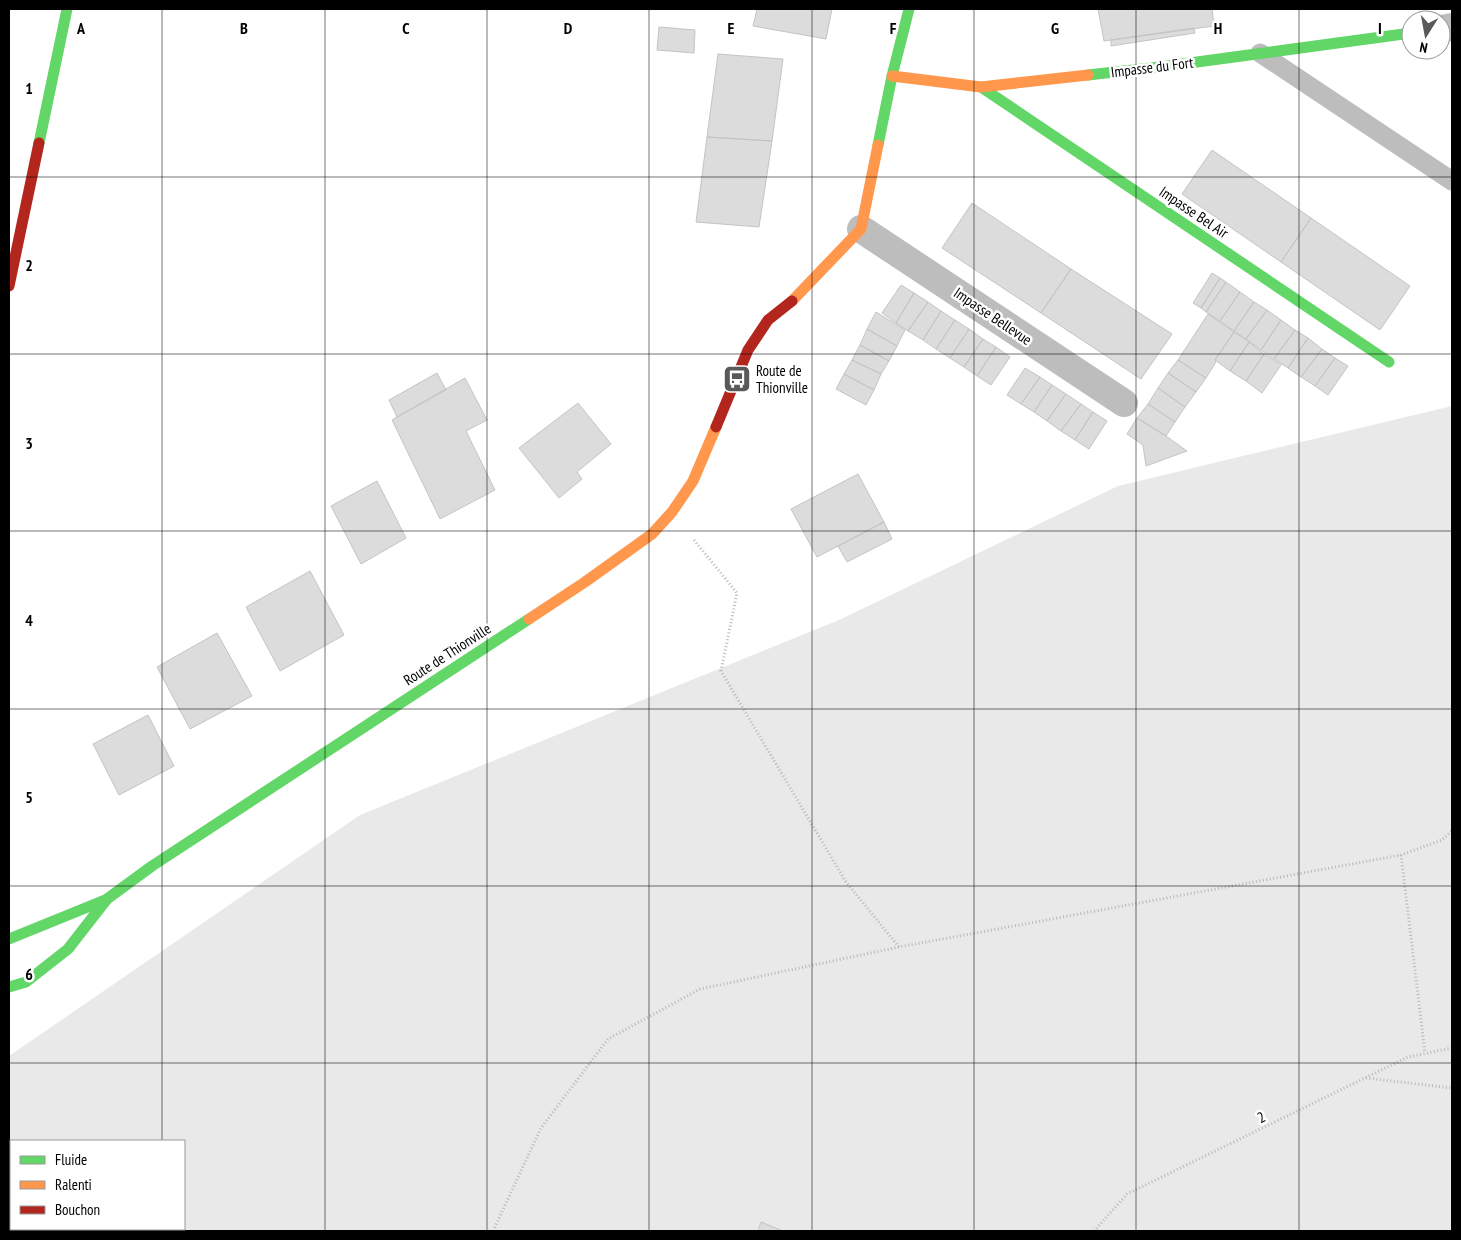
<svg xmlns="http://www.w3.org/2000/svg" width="1461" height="1240" font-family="'PT Sans Narrow',sans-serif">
<rect width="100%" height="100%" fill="#fff"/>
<path fill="#e9e9e9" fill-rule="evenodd" d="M 1452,406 L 1452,1231 L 9,1231 L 9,1056 L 360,815 L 839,620 L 1118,486 ZM 11,1141 L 184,1141 L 184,1229 L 11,1229 Z"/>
<path fill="#dcdcdc" stroke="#c4c4c4" d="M 757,9 L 832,9 L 826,39 L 753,26 Z
M 1098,9 L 1212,9 L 1214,26 L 1104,41 Z
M 659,27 L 695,30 L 694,53 L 657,50 Z
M 1194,28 L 1195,33 L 1111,46 L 1111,40 Z
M 718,54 L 783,59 L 772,141 L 707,137 Z
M 707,137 L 772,141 L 759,227 L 696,222 Z
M 1212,150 L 1311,218 L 1281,262 L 1182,194 Z
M 972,203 L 1071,269 L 1041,313 L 942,248 Z
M 1311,218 L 1410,286 L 1380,330 L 1281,262 Z
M 1071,269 L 1172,334 L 1141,379 L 1041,313 Z
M 1212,273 L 1220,278 L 1201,308 L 1193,303 Z
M 1220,278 L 1226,282 L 1206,312 L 1201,308 Z
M 1226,282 L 1240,292 L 1220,321 L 1206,312 Z
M 901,285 L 914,293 L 896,323 L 882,313 Z
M 1240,292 L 1254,302 L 1234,331 L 1220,321 Z
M 914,293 L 928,302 L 908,331 L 896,323 Z
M 928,302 L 941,311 L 923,340 L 908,331 Z
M 1254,302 L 1267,310 L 1246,339 L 1234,331 Z
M 1267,310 L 1281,320 L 1261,350 L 1246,339 Z
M 941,311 L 955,320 L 936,349 L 923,340 Z
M 876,312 L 905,330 L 897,346 L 867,329 Z
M 1208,314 L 1234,332 L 1215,360 L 1216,362 L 1206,378 L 1178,360 Z
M 955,320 L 969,329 L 950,358 L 936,349 Z
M 1281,320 L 1295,330 L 1274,359 L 1261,350 Z
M 867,329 L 897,346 L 889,361 L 860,345 Z
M 969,329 L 983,339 L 964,367 L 950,358 Z
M 1295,330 L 1308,338 L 1288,368 L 1274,359 Z
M 1234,332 L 1249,342 L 1230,371 L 1215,360 Z
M 1308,338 L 1322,349 L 1301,377 L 1288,368 Z
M 983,339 L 996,347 L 977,376 L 964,367 Z
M 1249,342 L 1264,354 L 1246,381 L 1230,371 Z
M 860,345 L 889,361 L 881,374 L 852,360 Z
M 996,347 L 1010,357 L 991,385 L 977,376 Z
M 1322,349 L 1335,358 L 1315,386 L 1301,377 Z
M 1264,354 L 1281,365 L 1262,393 L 1246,381 Z
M 1335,358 L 1348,366 L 1328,395 L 1315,386 Z
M 852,360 L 881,374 L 874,390 L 844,374 Z
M 1178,360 L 1206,378 L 1196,392 L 1168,373 Z
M 1025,368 L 1040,377 L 1021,404 L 1007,395 Z
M 437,373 L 446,390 L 397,417 L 389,400 Z
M 1168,373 L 1196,392 L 1185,407 L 1158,388 Z
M 844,374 L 874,390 L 866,405 L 836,389 Z
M 1040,377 L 1052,385 L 1034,412 L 1021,404 Z
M 465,378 L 487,420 L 466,431 L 495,490 L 440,519 L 392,420 Z
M 1052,385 L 1066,394 L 1047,421 L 1034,412 Z
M 1158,388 L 1185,407 L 1175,422 L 1148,404 Z
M 1066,394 L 1081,404 L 1061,431 L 1047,421 Z
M 578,403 L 611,444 L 577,472 L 582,479 L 559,498 L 519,448 Z
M 1081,404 L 1093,412 L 1075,440 L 1061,431 Z
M 1148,404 L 1175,422 L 1166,436 L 1137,418 Z
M 1093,412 L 1107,421 L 1089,449 L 1075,440 Z
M 1137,418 L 1166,436 L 1187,451 L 1146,466 L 1143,445 L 1127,434 Z
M 858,474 L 884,522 L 817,557 L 791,509 Z
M 377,481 L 406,538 L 361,564 L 331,506 Z
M 884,522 L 892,539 L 847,562 L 838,546 Z
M 310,571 L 344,635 L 280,671 L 246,607 Z
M 217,633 L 252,696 L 190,729 L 157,667 Z
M 148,715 L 174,766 L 119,795 L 93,744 Z
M 761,1222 L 783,1231 L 758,1231 Z"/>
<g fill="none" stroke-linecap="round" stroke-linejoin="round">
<path stroke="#b8b8b8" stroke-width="3" stroke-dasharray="1 2.5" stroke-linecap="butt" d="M 694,540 L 737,593 L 721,671 L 846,882 L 899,947
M 1401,855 L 1425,1053
M 1366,1078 L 1452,1088
M 493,1231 L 541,1128 L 608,1039 L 700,989 L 899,947 L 1401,855 L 1442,840 L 1452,831
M 1094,1231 L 1127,1194 L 1408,1057 L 1452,1048"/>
<path stroke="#bdbdbd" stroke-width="19" d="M 1260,53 L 1452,181"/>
<path stroke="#bdbdbd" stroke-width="28" d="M 1441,29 L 1452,27
M 861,229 L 1124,403"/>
<path stroke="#63d668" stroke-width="11" d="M 1088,75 L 1160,67 L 1411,33
M 981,87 L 1389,362
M 39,143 L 67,9
M 878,145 L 892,76 L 909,9
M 9,939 L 105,900
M 9,987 L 26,982 L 68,949 L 107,899 L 152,866 L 529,619"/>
<path stroke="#ff974d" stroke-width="11" d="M 892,76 L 981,87 L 1088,75
M 792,301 L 861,229 L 878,145
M 529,619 L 585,582 L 652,534 L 672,512 L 693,481 L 716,427"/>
<path stroke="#b3261e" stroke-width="11" d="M 9,286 L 39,143
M 716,427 L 748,350 L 768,320 L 792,301"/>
</g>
<path fill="none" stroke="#000" stroke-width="1" stroke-opacity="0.55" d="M 162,9 L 162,1141M 325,9 L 325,1231M 487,9 L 487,1231M 649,9 L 649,1231M 812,9 L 812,1231M 974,9 L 974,1231M 1136,9 L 1136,1231M 1299,9 L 1299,1231M 9,177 L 1452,177M 9,354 L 1452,354M 9,531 L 1452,531M 9,709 L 1452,709M 9,886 L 1452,886M 9,1063 L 1452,1063M 162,1229 L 162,1231"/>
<defs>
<g id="bus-square" transform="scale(1.4375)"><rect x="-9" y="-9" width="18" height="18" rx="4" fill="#595959" stroke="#fff"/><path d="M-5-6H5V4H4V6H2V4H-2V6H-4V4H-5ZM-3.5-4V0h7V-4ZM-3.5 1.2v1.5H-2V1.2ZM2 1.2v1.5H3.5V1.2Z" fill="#fff"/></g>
</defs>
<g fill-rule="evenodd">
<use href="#bus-square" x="737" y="379"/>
</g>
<g text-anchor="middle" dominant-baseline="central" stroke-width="5" stroke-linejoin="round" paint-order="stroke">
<g font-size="15" fill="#000" stroke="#fff">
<text transform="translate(1152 67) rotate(-7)">Impasse du Fort</text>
<text transform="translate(1194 212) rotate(34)">Impasse Bel Air</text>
<text transform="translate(993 316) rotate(34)">Impasse Bellevue</text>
<text transform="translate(447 654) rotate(-33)">Route de Thionville</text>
<text transform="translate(1261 1117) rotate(-26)">2</text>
</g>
<g font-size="15" fill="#000" stroke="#fff" text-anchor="start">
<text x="756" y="370">Route de<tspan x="756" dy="17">Thionville</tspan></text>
</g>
</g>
<g font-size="16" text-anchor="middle" font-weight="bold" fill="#000" stroke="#fff" stroke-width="5" stroke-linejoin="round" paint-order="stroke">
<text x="81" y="34">A</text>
<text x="244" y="34">B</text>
<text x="406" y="34">C</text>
<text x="568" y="34">D</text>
<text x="731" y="34">E</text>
<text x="893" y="34">F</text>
<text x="1055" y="34">G</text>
<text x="1218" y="34">H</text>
<text x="1380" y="34">I</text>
<text x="29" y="94">1</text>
<text x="29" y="271">2</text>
<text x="29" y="449">3</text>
<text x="29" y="626">4</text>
<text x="29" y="803">5</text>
<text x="29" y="980">6</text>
</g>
<rect width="1461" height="1240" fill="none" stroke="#000000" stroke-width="20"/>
<rect x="10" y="1140" width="175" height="90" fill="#ffffff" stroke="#999999"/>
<rect x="20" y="1156" width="25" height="8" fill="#63d668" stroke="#999999"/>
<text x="55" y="1165" font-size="15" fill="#000000">Fluide</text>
<rect x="20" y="1181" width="25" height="8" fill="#ff974d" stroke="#999999"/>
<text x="55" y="1190" font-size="15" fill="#000000">Ralenti</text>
<rect x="20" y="1206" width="25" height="8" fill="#b3261e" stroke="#999999"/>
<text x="55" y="1215" font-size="15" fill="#000000">Bouchon</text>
<g transform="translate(1426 35) rotate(191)"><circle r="24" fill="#ffffff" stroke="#999999"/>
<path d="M0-4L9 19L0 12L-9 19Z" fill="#595959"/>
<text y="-8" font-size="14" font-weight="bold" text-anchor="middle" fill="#000000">N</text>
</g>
</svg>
